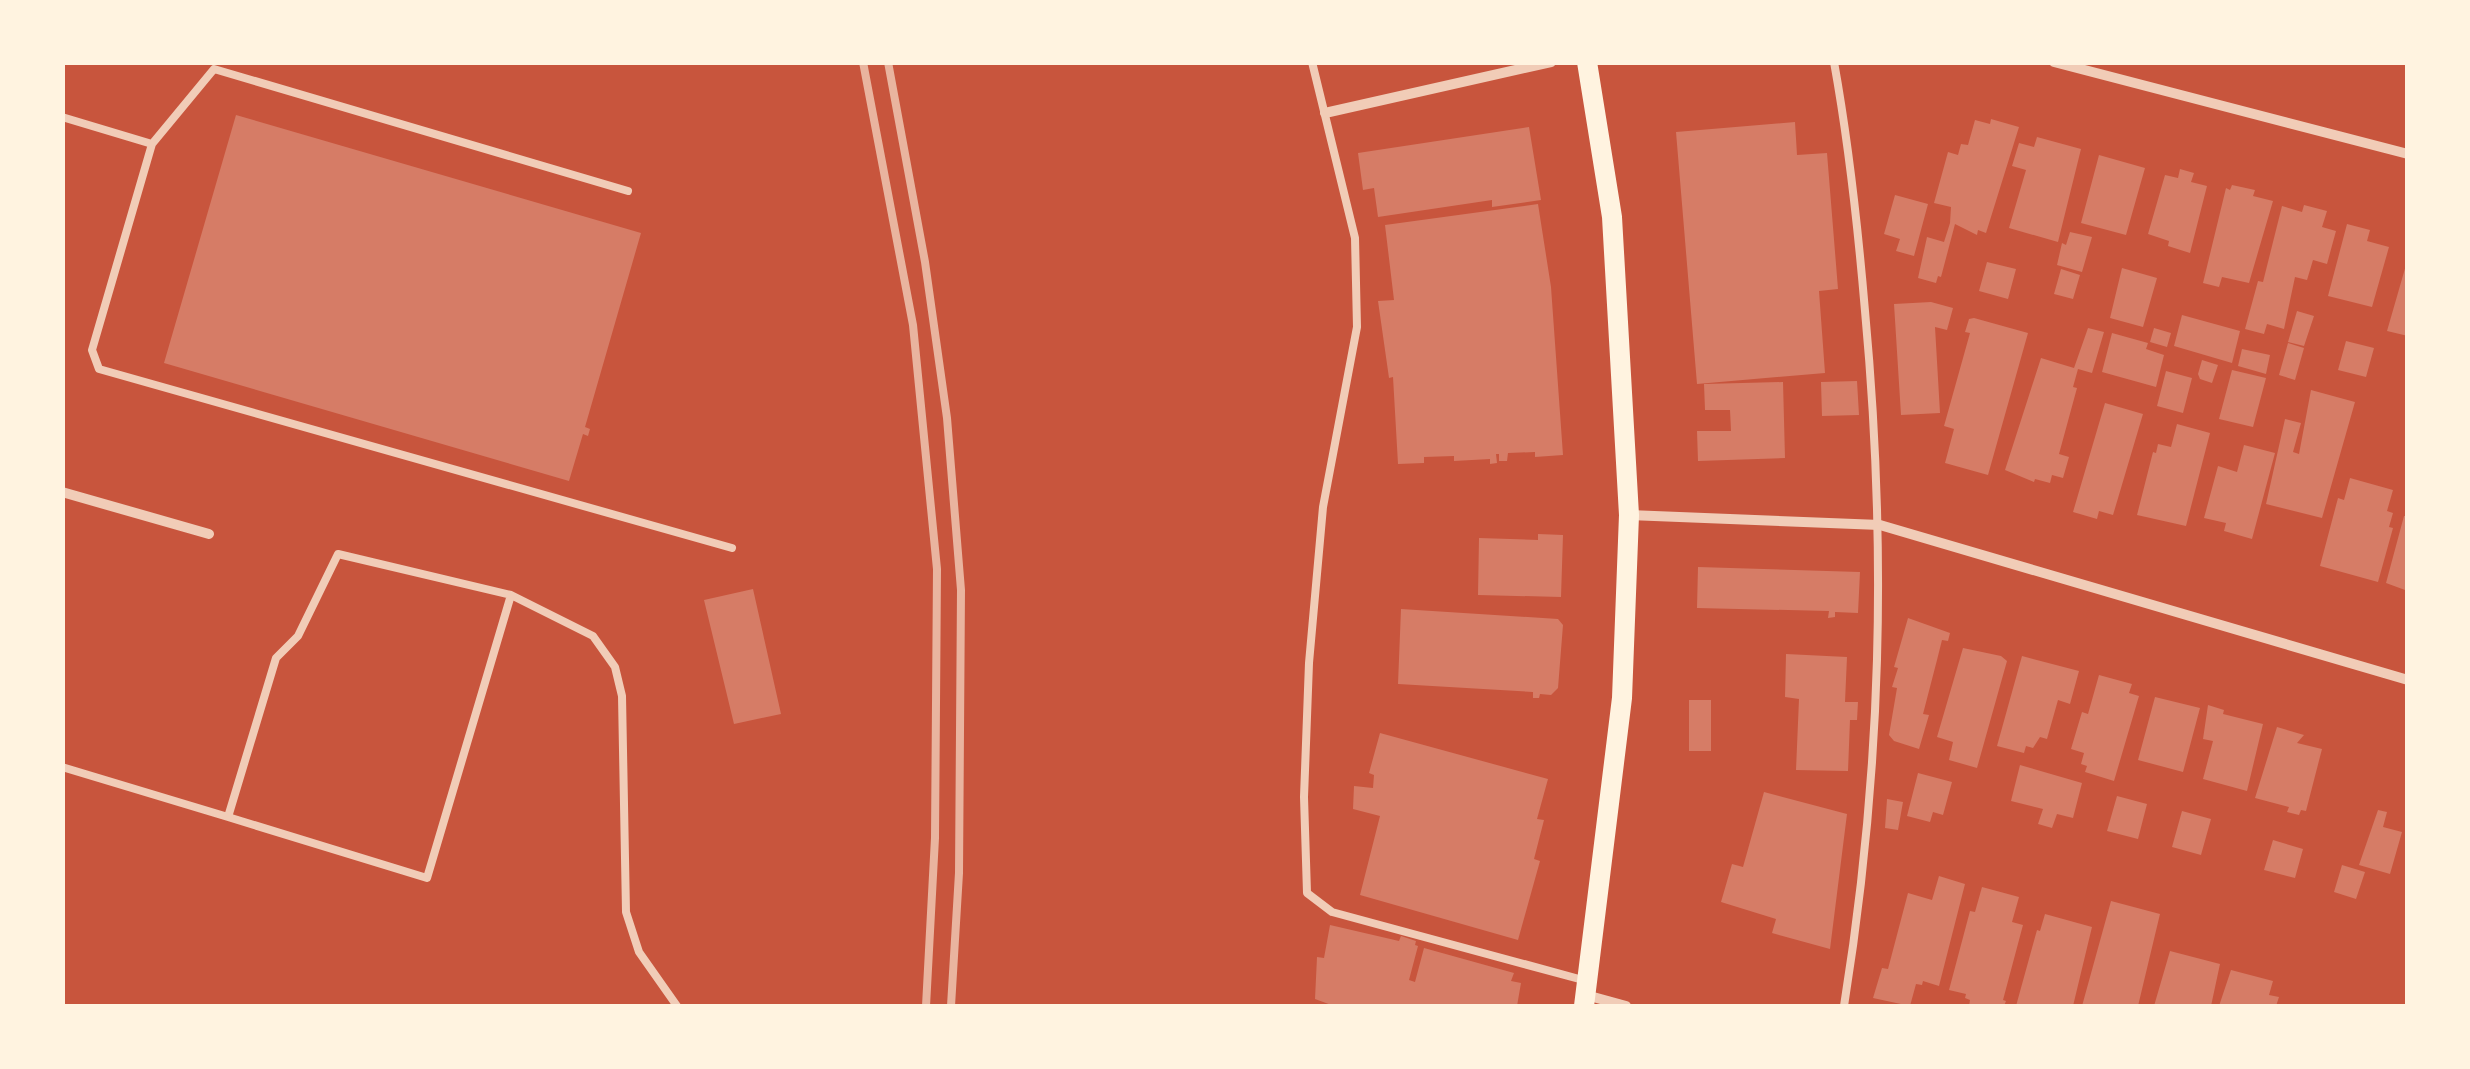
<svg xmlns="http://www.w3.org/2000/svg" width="2470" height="1069" font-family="Manrope,sans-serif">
<rect width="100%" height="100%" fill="#c8553d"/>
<path fill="#d67c66" d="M 236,115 L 641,233 L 585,427 L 590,429 L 588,436 L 583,434 L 569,481 L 164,363 Z
M 1991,119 L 2019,127 L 1986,233 L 1978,230 L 1977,235 L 1955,224 L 1941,277 L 1938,276 L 1936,283 L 1918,278 L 1927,237 L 1944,242 L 1950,223 L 1951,207 L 1934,203 L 1948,152 L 1958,155 L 1961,144 L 1968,145 L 1975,120 L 1990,124 Z
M 1795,122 L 1797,155 L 1827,153 L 1838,289 L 1819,291 L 1825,373 L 1697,384 L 1676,132 Z
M 1529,127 L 1541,200 L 1492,207 L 1492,200 L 1378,217 L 1374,188 L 1363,190 L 1358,153 Z
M 2037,137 L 2081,149 L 2058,242 L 2009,228 L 2026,170 L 2012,166 L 2019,143 L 2034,147 Z
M 2099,155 L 2145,168 L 2126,235 L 2081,223 Z
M 2180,169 L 2194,173 L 2191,182 L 2207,186 L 2190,253 L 2168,246 L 2169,241 L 2148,234 L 2165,175 L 2178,178 Z
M 2232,185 L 2255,190 L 2253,196 L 2273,201 L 2249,283 L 2222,277 L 2219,287 L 2203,283 L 2226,188 L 2230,190 Z
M 1895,195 L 1928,204 L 1914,256 L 1896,251 L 1900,239 L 1884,234 Z
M 1538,204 L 1551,287 L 1563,455 L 1535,457 L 1535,452 L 1508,453 L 1507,461 L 1499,461 L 1499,454 L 1496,454 L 1497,463 L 1490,464 L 1490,459 L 1454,461 L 1454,456 L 1424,457 L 1424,463 L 1398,464 L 1393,377 L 1389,378 L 1378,301 L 1394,300 L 1385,225 Z
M 2304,205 L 2327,211 L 2322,227 L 2336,231 L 2327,264 L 2313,260 L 2307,280 L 2295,277 L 2284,329 L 2267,324 L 2264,334 L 2245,329 L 2258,281 L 2263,282 L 2282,206 L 2302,212 Z
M 2347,224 L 2370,230 L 2367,241 L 2389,247 L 2372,307 L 2328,296 Z
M 2070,232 L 2092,237 L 2082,272 L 2057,265 L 2062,243 L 2066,245 Z
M 1987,262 L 2016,269 L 2008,299 L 1979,291 Z
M 2406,265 L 2408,265 L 2408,336 L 2387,331 Z
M 2122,268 L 2157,278 L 2143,327 L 2110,318 Z
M 2061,269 L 2080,275 L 2073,299 L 2054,294 Z
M 1931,302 L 1953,308 L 1947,330 L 1935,327 L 1940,413 L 1901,415 L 1894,304 Z
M 2297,311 L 2314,316 L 2304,346 L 2288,342 Z
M 2182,315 L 2240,331 L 2232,363 L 2174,346 Z
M 1974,318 L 2028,333 L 1988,475 L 1945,463 L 1954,429 L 1944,426 L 1970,333 L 1965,332 L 1969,319 Z
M 2088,328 L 2104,332 L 2092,373 L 2078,369 L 2073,387 L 2077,388 L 2059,454 L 2069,457 L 2063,478 L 2052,475 L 2050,483 L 2035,479 L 2034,482 L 2005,470 L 2041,358 L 2074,368 Z
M 2154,328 L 2171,333 L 2167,347 L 2150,342 Z
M 2112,333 L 2148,343 L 2146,349 L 2164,355 L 2156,387 L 2102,372 Z
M 2346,341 L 2374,348 L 2366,377 L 2338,370 Z
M 2288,343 L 2304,348 L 2295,380 L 2279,375 Z
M 2242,349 L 2270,355 L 2266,374 L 2238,366 Z
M 2202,360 L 2218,365 L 2212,383 L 2200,379 L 2198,374 Z
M 2232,370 L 2266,378 L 2253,427 L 2219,419 Z
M 2166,371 L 2192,378 L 2183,413 L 2157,406 Z
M 1857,381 L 1859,415 L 1822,416 L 1821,382 Z
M 1783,382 L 1785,458 L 1698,461 L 1697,431 L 1731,431 L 1730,410 L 1705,410 L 1704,384 Z
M 2311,390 L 2355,402 L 2322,518 L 2266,504 L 2285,419 L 2301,423 L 2293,452 L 2299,454 Z
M 2105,403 L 2143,414 L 2113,515 L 2099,511 L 2097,519 L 2073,512 Z
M 2177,424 L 2210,433 L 2186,526 L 2137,515 L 2153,452 L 2156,453 L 2158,444 L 2171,447 Z
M 2244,445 L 2275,453 L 2252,539 L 2224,531 L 2226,523 L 2204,518 L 2218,466 L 2237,472 Z
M 2350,478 L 2393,490 L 2387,511 L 2393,513 L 2389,527 L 2393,528 L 2378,582 L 2320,566 L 2338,498 L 2344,500 Z
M 2404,516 L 2408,516 L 2408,589 L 2405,590 L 2386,583 Z
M 1538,534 L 1563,535 L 1561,597 L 1478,595 L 1479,538 L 1538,540 Z
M 1698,567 L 1860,572 L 1858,613 L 1835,612 L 1835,617 L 1828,618 L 1829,611 L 1697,608 Z
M 753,589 L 781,714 L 734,724 L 704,600 Z
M 1401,609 L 1558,619 L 1563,625 L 1558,688 L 1551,695 L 1540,694 L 1539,698 L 1533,698 L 1533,692 L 1398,684 Z
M 1908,618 L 1950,633 L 1948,641 L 1942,640 L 1937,660 L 1923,714 L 1929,715 L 1919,749 L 1894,741 L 1889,735 L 1897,688 L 1892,687 L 1898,668 L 1894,667 Z
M 1963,648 L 2001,656 L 2007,661 L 1977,768 L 1949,760 L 1953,742 L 1937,737 Z
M 1786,654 L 1847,657 L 1845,702 L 1858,702 L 1857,720 L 1850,720 L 1848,771 L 1796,770 L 1799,699 L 1785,697 Z
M 2022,656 L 2079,671 L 2070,704 L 2058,700 L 2047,739 L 2040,737 L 2033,748 L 2026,746 L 2024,753 L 1997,746 Z
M 2099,675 L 2132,684 L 2129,693 L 2139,696 L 2114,781 L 2085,772 L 2087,766 L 2081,764 L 2084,753 L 2071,749 L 2082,712 L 2088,714 Z
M 2155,697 L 2200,708 L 2183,772 L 2138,760 Z
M 1689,700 L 1711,700 L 1711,751 L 1689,751 Z
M 2208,705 L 2224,710 L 2223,714 L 2263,724 L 2247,791 L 2203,779 L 2213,741 L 2203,739 Z
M 2277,727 L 2304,735 L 2297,743 L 2322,749 L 2306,811 L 2301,810 L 2299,815 L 2287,812 L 2289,807 L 2255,798 Z
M 1380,733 L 1548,779 L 1537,819 L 1544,820 L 1534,859 L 1540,861 L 1518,940 L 1360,895 L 1380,816 L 1353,809 L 1354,786 L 1373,788 L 1374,775 L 1369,773 Z
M 2020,765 L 2082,783 L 2073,818 L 2057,814 L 2052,828 L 2038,824 L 2043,809 L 2011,801 Z
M 1918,773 L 1952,782 L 1943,815 L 1933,812 L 1930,822 L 1907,816 Z
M 1764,792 L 1847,814 L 1830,949 L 1772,933 L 1776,919 L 1721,902 L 1732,864 L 1743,867 Z
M 2117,796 L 2147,804 L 2138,839 L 2107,831 Z
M 1887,799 L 1903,802 L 1898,830 L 1885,828 Z
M 2378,810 L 2387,812 L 2383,827 L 2402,832 L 2390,874 L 2359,865 Z
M 2182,811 L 2211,819 L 2201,855 L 2172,847 Z
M 2273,840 L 2303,849 L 2295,878 L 2264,870 Z
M 2342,865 L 2365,872 L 2356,899 L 2334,892 Z
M 1939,876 L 1965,884 L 1939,986 L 1923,981 L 1922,985 L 1916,984 L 1910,1006 L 1873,998 L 1882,968 L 1888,969 L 1908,893 L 1932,900 Z
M 1982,887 L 2019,897 L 2012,922 L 2023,925 L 2003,1000 L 2006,1001 L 2004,1006 L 1969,1006 L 1970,1000 L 1965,998 L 1966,994 L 1949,990 L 1970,911 L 1975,912 Z
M 2111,901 L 2160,914 L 2138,1006 L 2082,1006 Z
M 2045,914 L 2092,927 L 2073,1006 L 2016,1006 L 2037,930 L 2040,931 Z
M 1330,925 L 1399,941 L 1401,936 L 1416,941 L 1415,945 L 1418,946 L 1409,980 L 1415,982 L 1424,948 L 1514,973 L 1511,981 L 1521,983 L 1517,1006 L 1334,1006 L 1315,999 L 1317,957 L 1324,958 Z
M 2170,951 L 2220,964 L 2211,1006 L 2154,1006 Z
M 2231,970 L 2273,981 L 2269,995 L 2279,997 L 2276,1006 L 2219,1006 Z"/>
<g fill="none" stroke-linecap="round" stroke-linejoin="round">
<path stroke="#f1ccb7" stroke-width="8" d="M 1312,62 L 1355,238 L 1357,327 L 1323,507 L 1309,663 L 1304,797 L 1307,893 L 1332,912 L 1583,980
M 1834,62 C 1849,145 1858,228 1865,311 C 1887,549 1882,770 1844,1006
M 62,117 L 152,144 L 214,69 L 628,191
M 152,144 L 92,350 L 99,369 L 732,548
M 62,767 L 228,817 L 276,658 L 298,636 L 338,554 L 511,595 L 593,636 L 615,667 L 622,696 L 626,912 L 639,952 L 677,1006
M 228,817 L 427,878 L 511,595"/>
<path stroke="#f1ccb7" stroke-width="10" d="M 2054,62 L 2408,154
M 1325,113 L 1551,62
M 62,492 L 209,534
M 1629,515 L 1880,525 L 2408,680
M 1586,995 L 1626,1006"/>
<path stroke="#fff3e0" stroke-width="20" d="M 1584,1006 L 1622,698 L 1629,515 L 1612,217 L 1587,62"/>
<path stroke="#e9b49f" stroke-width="8" d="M 863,62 L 913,325 L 937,569 L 935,838 L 926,1006
M 888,62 L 925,262 L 947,418 L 961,590 L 959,873 L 951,1006"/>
</g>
<rect width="2470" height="1069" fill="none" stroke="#fff3e0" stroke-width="130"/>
</svg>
